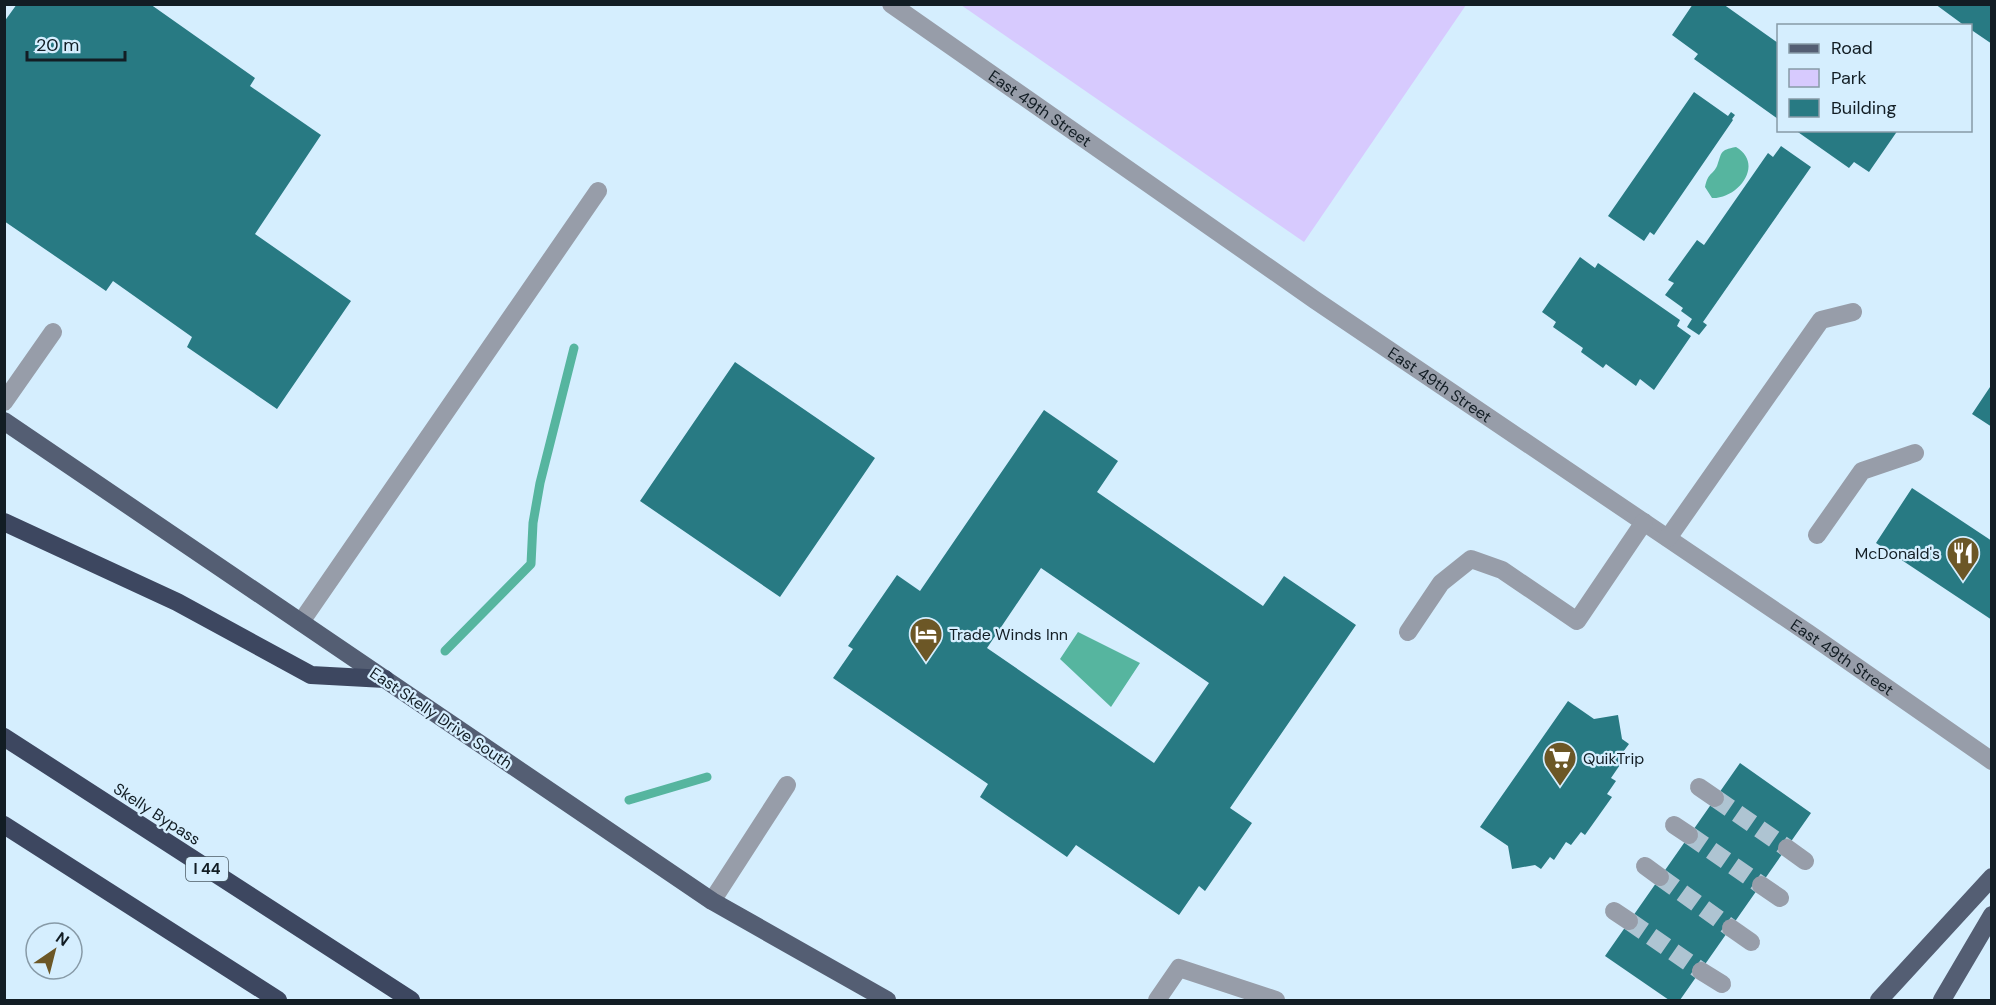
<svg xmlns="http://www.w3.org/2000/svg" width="1996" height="1005" font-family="'DM Sans',sans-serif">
<rect width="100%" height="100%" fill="#d5eefe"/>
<path fill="#d7cafe" d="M 961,5 L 1466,5 L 1304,242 Z"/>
<path fill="#56b59f" d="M 1736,147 C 1765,164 1738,199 1712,198 L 1705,187 C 1708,172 1713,175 1717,166 C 1722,153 1719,150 1736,147 Z
M 1078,632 L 1140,663 L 1111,707 L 1060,659 Z"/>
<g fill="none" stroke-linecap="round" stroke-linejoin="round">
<path stroke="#56b59f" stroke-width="9" d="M 445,651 L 531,564 L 533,523 L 540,483 L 574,348
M 629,800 L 707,777"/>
</g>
<path fill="#287a83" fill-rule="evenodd" d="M 17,4 L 150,4 L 255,78 L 250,86 L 321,135 L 255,234 L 351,301 L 277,409 L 187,347 L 192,337 L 113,281 L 106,291 L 4,221 L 4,22 Z
M 1693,4 L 1723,4 L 1778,43 L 1778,119 L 1694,59 L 1698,54 L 1672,35 Z
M 1935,4 L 1992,4 L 1992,44 L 1970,29 L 1970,26 L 1965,26 Z
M 1694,92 L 1728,116 L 1731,112 L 1735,115 L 1732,119 L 1733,120 L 1654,235 L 1650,232 L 1644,241 L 1608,216 Z
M 1795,130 L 1898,130 L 1869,172 L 1854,162 L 1849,168 Z
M 1781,146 L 1811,167 L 1703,322 L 1707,325 L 1699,335 L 1687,327 L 1692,319 L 1681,311 L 1683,308 L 1665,295 L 1674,283 L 1668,280 L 1697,240 L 1704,245 L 1768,153 L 1773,157 Z
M 1580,257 L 1595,268 L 1598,263 L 1680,320 L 1677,326 L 1691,336 L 1654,390 L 1640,379 L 1636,386 L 1606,364 L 1603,368 L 1581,352 L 1583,348 L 1553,327 L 1556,322 L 1542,312 Z
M 735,362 L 875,458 L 780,597 L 640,501 Z
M 1992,384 L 1992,427 L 1972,414 Z
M 1044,410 L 1118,461 L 1097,492 L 1263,606 L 1284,576 L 1356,625 L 1230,808 L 1252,823 L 1205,891 L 1199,886 L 1179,915 L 1076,845 L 1067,857 L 980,797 L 988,784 L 833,678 L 853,649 L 848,646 L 897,575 L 920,591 ZM 1041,568 L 1209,683 L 1154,763 L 987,648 Z
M 1912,488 L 1992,541 L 1992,620 L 1876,543 Z
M 1568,701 L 1594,719 L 1618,715 L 1622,739 L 1629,744 L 1620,756 L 1624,759 L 1611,778 L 1616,781 L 1607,794 L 1612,797 L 1585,835 L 1581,832 L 1571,845 L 1566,842 L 1554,860 L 1550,857 L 1541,869 L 1535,865 L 1512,869 L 1508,846 L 1480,827 Z
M 1740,763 L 1811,813 L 1680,1000 L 1669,1000 L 1605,956 Z"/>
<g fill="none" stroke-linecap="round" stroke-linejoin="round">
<path stroke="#aec4d2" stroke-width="18" stroke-dasharray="18 9" stroke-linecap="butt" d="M 1715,798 L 1787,848
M 1689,835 L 1761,885
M 1660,877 L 1731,928
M 1629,921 L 1701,971"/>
<g stroke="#979da9" stroke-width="18">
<path id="s1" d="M 891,4 L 1315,300 L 1808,633 L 1992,761"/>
<path d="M 4,402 L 53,332"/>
<path d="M 1817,535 L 1862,471 L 1915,453"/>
<path d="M 1668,538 L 1821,320 L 1853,312"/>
<path d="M 301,622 L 598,191"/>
<path d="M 1408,632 L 1441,583 L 1471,559 L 1502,570 L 1577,621 L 1644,522"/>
<path d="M 1699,787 L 1715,798"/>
<path d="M 1674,825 L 1689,835"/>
<path d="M 1787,848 L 1805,861"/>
<path d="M 1645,866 L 1660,877"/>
<path d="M 1761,885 L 1780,898"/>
<path d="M 712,901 L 787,785"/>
<path d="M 1614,911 L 1629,921"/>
<path d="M 1731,928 L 1751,942"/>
<path d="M 1701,971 L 1722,984"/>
<path d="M 1157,1000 L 1179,968 L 1276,1000"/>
</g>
<path stroke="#545e73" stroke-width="18" d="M 4,421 L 712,901 L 887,1000
M 1879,1000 L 1992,877
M 1942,1000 L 1992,915"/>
<path stroke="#3d4760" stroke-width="18" d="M 4,522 L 177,602 L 311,675 L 385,679
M 4,737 L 411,1000
M 4,825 L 278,1000"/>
</g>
<defs>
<g id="restaurant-pin" transform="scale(1.725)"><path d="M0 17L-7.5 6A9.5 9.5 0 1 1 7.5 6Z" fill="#6c5726" stroke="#d5eefe"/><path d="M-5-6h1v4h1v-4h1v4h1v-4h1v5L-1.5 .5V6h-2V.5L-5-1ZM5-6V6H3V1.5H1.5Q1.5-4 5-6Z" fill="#fff"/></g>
<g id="hotel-pin" transform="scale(1.725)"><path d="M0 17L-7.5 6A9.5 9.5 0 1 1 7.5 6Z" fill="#6c5726" stroke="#d5eefe"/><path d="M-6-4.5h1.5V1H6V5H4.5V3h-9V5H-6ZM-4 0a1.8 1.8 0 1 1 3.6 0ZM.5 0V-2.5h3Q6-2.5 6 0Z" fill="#fff"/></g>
<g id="supermarket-pin" transform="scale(1.725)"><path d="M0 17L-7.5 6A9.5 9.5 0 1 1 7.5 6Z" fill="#6c5726" stroke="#d5eefe"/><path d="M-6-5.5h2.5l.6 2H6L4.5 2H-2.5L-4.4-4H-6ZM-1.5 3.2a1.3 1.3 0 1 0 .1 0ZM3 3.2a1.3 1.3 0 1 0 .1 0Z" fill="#fff"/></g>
</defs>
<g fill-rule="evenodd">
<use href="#restaurant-pin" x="1963" y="553"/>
<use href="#hotel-pin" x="926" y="634"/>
<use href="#supermarket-pin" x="1560" y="758"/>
</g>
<g text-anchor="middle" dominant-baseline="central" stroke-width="4.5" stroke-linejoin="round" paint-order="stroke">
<rect fill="#d5eefe" stroke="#4c5c65" stroke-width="1.5" x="186" y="857" width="42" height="24" rx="4.5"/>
<g font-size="15" font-weight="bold" fill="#121d24">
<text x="207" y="869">I 44</text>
</g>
<g font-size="16" fill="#121d24" stroke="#d5eefe">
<text stroke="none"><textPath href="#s1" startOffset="182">East 49th Street</textPath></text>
<text stroke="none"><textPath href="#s1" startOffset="668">East 49th Street</textPath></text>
<text stroke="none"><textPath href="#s1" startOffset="1154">East 49th Street</textPath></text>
<text transform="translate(441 718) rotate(34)">East Skelly Drive South</text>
<text transform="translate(157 814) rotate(33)">Skelly Bypass</text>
</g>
<g font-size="16" fill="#121d24" stroke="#d5eefe" text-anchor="start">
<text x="1940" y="553" text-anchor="end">McDonald's</text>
<text x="949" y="634">Trade Winds Inn</text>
<text x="1583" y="758">QuikTrip</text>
</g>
</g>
<rect width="1996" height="1005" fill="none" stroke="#121d24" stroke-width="12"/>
<rect x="1777" y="24" width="195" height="108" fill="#d5eefe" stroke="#879aa7" stroke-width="1.5"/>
<rect x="1789" y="44" width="30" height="9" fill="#545e73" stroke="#879aa7" stroke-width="1.5"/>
<text x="1831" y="54" font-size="18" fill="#121d24">Road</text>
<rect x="1789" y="69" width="30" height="18" fill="#d7cafe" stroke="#879aa7" stroke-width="1.5"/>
<text x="1831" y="84" font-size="18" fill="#121d24">Park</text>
<rect x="1789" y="99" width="30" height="18" fill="#287a83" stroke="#879aa7" stroke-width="1.5"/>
<text x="1831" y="114" font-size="18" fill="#121d24">Building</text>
<g transform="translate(54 951) rotate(35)"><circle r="28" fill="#d5eefe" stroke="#879aa7" stroke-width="1.5"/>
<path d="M0-4.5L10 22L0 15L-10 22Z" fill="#6c5726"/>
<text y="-9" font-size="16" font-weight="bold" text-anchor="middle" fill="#121d24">N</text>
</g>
<path d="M27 51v9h98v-9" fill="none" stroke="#121d24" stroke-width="3"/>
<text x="36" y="51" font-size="18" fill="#121d24" stroke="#d5eefe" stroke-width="4.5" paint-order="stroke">20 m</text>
</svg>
